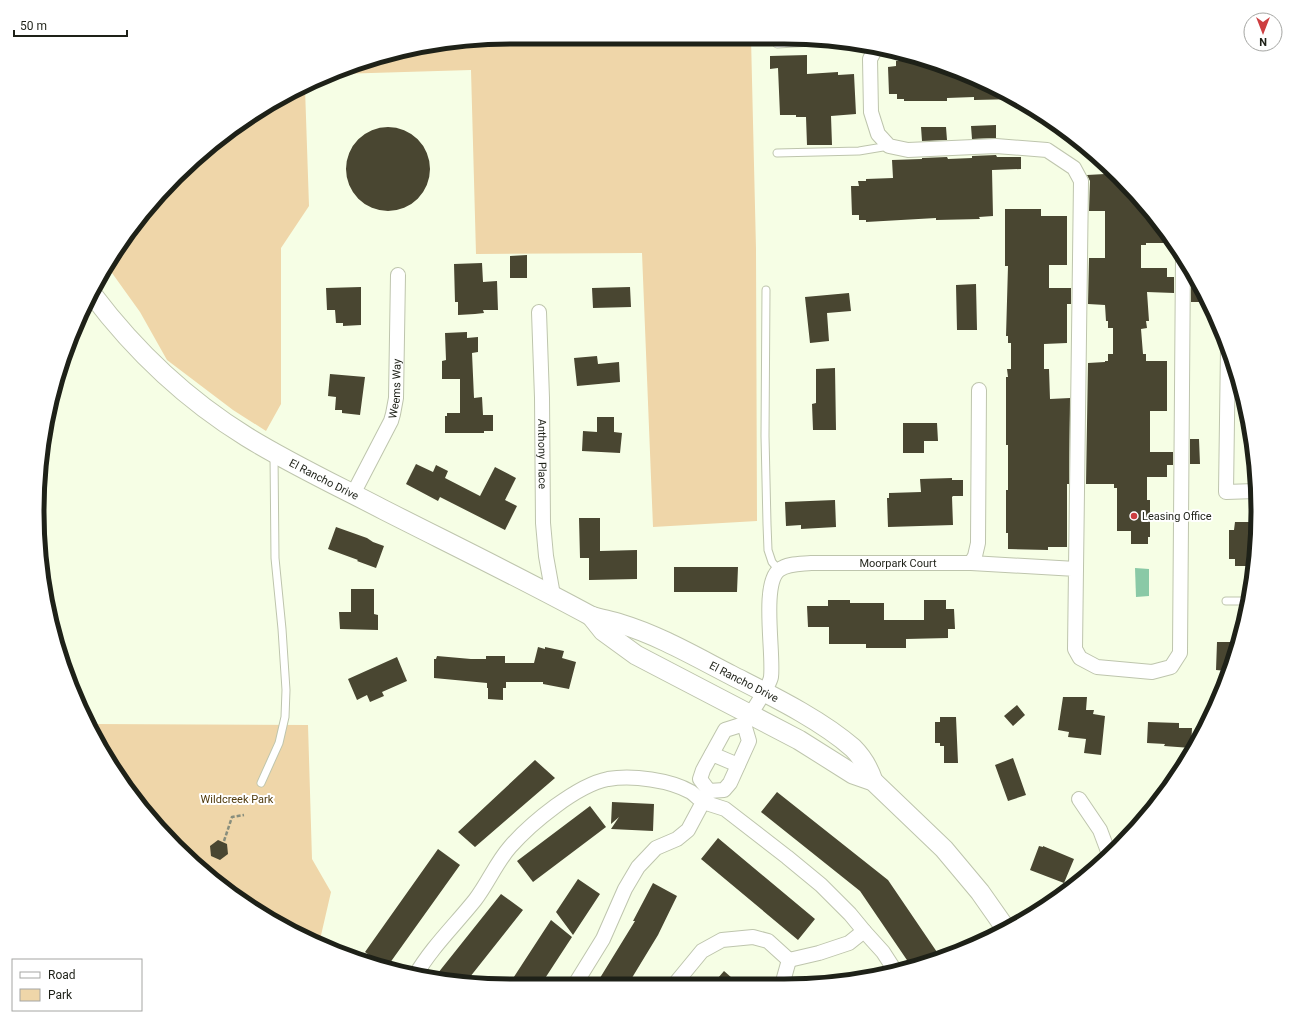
<svg xmlns="http://www.w3.org/2000/svg" width="1295" height="1023" font-family="Roboto,sans-serif">
<rect width="100%" height="100%" fill="#f6fee5"/>
<path fill="#efd6a9" d="M 511,37 L 751,38 L 756,249 L 757,521 L 653,527 L 642,253 L 476,254 L 471,70 L 338,74 L 389,53 Z
M 305,88 L 309,206 L 281,248 L 281,404 L 266,431 L 233,410 L 167,360 L 140,312 L 107,266 L 176,176 L 274,100 Z
M 90,724 L 308,725 L 312,859 L 331,892 L 319,944 L 248,906 L 155,825 L 100,749 Z"/>
<path fill="#8ac9a6" d="M 1135,568 L 1149,569 L 1149,596 L 1136,597 Z"/>
<path fill="#494631" d="M 807,55 L 807,74 L 838,72 L 838,75 L 854,74 L 856,114 L 831,116 L 832,145 L 807,145 L 806,117 L 796,117 L 796,115 L 780,115 L 778,68 L 770,69 L 770,56 Z
M 903,58 L 914,58 L 936,62 L 1017,99 L 974,100 L 974,97 L 947,98 L 947,101 L 904,101 L 904,99 L 897,99 L 897,94 L 889,94 L 888,67 L 896,66 L 896,61 L 903,61 Z
M 996,125 L 996,138 L 972,139 L 971,126 Z
M346 169a42 42 0 1 1 84 0a42 42 0 1 1-84 0Z
M 921,127 L 946,127 L 947,140 L 922,141 Z
M 996,155 L 997,157 L 1021,157 L 1021,169 L 992,170 L 993,216 L 979,217 L 980,219 L 936,220 L 936,218 L 866,222 L 866,220 L 859,220 L 859,215 L 852,215 L 851,186 L 859,186 L 858,181 L 866,181 L 866,179 L 893,178 L 892,160 L 922,159 L 922,158 L 947,157 L 948,159 L 972,158 L 972,156 Z
M 1105,164 L 1148,210 L 1148,218 L 1156,218 L 1167,233 L 1167,243 L 1146,243 L 1146,245 L 1141,245 L 1141,268 L 1167,268 L 1167,277 L 1174,277 L 1174,293 L 1147,292 L 1149,321 L 1146,321 L 1147,328 L 1141,329 L 1143,354 L 1146,354 L 1146,361 L 1167,361 L 1167,411 L 1150,411 L 1150,452 L 1173,452 L 1173,465 L 1167,465 L 1167,477 L 1147,477 L 1147,500 L 1150,500 L 1150,537 L 1148,537 L 1148,544 L 1131,544 L 1131,531 L 1117,531 L 1117,488 L 1114,488 L 1114,484 L 1086,484 L 1088,363 L 1105,362 L 1105,361 L 1108,361 L 1108,354 L 1113,354 L 1113,328 L 1108,328 L 1108,321 L 1106,321 L 1105,305 L 1088,304 L 1089,258 L 1105,258 L 1105,211 L 1089,211 L 1090,181 L 1087,175 L 1105,174 Z
M 1005,209 L 1041,209 L 1041,216 L 1067,216 L 1067,265 L 1049,265 L 1049,288 L 1071,288 L 1071,304 L 1067,304 L 1067,343 L 1044,344 L 1044,369 L 1049,369 L 1050,399 L 1070,398 L 1069,484 L 1067,484 L 1067,547 L 1048,547 L 1048,550 L 1008,549 L 1008,533 L 1006,533 L 1006,490 L 1008,490 L 1008,445 L 1006,445 L 1006,377 L 1008,377 L 1007,369 L 1011,369 L 1011,343 L 1008,343 L 1008,336 L 1006,336 L 1008,266 L 1005,266 Z
M 527,255 L 527,278 L 510,278 L 510,256 Z
M 482,263 L 483,282 L 497,281 L 498,310 L 483,310 L 484,313 L 475,314 L 458,315 L 458,302 L 455,302 L 454,264 Z
M 1191,277 L 1196,277 L 1199,285 L 1199,302 L 1191,302 Z
M 976,284 L 977,330 L 957,330 L 956,285 Z
M 361,287 L 361,325 L 343,326 L 343,323 L 336,323 L 335,310 L 327,310 L 326,288 Z
M 630,287 L 631,307 L 593,308 L 592,288 Z
M 849,293 L 851,311 L 827,313 L 829,341 L 810,343 L 805,297 Z
M 467,332 L 467,338 L 478,337 L 478,352 L 472,353 L 474,398 L 482,397 L 483,415 L 493,415 L 493,431 L 484,431 L 484,433 L 445,433 L 445,416 L 447,416 L 447,413 L 460,413 L 460,379 L 442,379 L 442,361 L 446,360 L 445,333 Z
M 597,356 L 598,364 L 619,362 L 620,382 L 577,386 L 574,358 Z
M 835,368 L 836,430 L 813,430 L 812,404 L 816,403 L 816,369 Z
M 330,374 L 365,377 L 360,415 L 342,413 L 342,410 L 335,410 L 336,397 L 328,396 Z
M 597,417 L 614,417 L 614,432 L 622,433 L 620,453 L 582,451 L 583,431 L 597,432 Z
M 903,423 L 937,423 L 938,441 L 924,441 L 924,453 L 903,453 Z
M 1190,439 L 1199,439 L 1200,464 L 1190,464 Z
M 416,464 L 433,472 L 436,465 L 448,471 L 445,478 L 480,496 L 495,467 L 516,478 L 505,500 L 517,506 L 505,530 L 440,497 L 438,501 L 406,484 Z
M 952,478 L 952,480 L 963,480 L 963,496 L 953,496 L 952,497 L 953,525 L 888,527 L 887,498 L 889,498 L 889,493 L 921,492 L 920,479 Z
M 835,500 L 836,527 L 801,529 L 801,525 L 786,526 L 785,502 Z
M 579,518 L 600,518 L 600,551 L 637,550 L 637,579 L 589,580 L 589,558 L 580,558 Z
M 1235,522 L 1252,522 L 1252,530 L 1257,530 L 1257,543 L 1254,558 L 1252,558 L 1252,566 L 1235,566 L 1235,559 L 1229,559 L 1229,530 L 1234,530 Z
M 336,527 L 367,538 L 373,542 L 384,546 L 376,568 L 357,561 L 358,560 L 328,549 Z
M 674,567 L 738,567 L 737,592 L 674,592 Z
M 351,589 L 374,589 L 374,614 L 378,615 L 378,630 L 340,629 L 339,612 L 351,612 Z
M 828,600 L 850,600 L 850,603 L 884,603 L 884,620 L 924,620 L 924,600 L 946,600 L 946,609 L 954,609 L 955,629 L 948,629 L 948,638 L 906,639 L 906,648 L 866,648 L 866,644 L 829,644 L 829,627 L 808,627 L 807,606 L 828,606 Z
M 1217,642 L 1239,642 L 1228,671 L 1216,670 Z
M 538,647 L 545,649 L 545,647 L 564,651 L 562,658 L 576,662 L 569,689 L 543,684 L 543,682 L 506,682 L 506,688 L 503,688 L 503,700 L 488,699 L 488,688 L 487,688 L 487,683 L 434,678 L 434,659 L 436,659 L 437,656 L 471,659 L 486,659 L 486,656 L 505,656 L 505,663 L 534,663 Z
M 397,657 L 407,681 L 382,692 L 384,696 L 370,702 L 367,695 L 357,700 L 348,679 Z
M 1063,697 L 1087,697 L 1086,710 L 1094,710 L 1093,714 L 1105,716 L 1101,755 L 1084,753 L 1086,739 L 1068,737 L 1069,732 L 1058,730 Z
M 1017,705 L 1025,715 L 1013,726 L 1004,716 Z
M 940,717 L 956,717 L 958,763 L 944,763 L 944,746 L 940,746 L 940,743 L 935,743 L 935,722 L 940,722 Z
M 1148,722 L 1179,723 L 1179,728 L 1192,728 L 1191,748 L 1164,746 L 1165,744 L 1147,743 Z
M 1013,758 L 1026,795 L 1008,801 L 995,765 Z
M 535,760 L 555,778 L 475,847 L 458,832 Z
M 777,792 L 888,880 L 941,958 L 936,961 L 911,966 L 860,891 L 761,812 Z
M 612,802 L 654,804 L 653,831 L 611,829 L 619,817 L 611,824 Z
M 590,806 L 606,827 L 533,882 L 517,861 Z
M 718,838 L 815,919 L 798,940 L 701,859 Z
M 218,840 L 227,844 L 228,854 L 220,860 L 211,856 L 210,846 Z
M 1039,846 L 1043,847 L 1043,846 L 1074,859 L 1064,883 L 1030,870 Z
M 438,849 L 460,865 L 387,967 L 386,967 L 365,952 Z
M 578,879 L 600,894 L 573,935 L 556,912 Z
M 653,883 L 677,896 L 658,935 L 627,986 L 595,986 L 635,921 L 633,921 Z
M 501,894 L 523,910 L 466,982 L 434,978 Z
M 551,920 L 572,937 L 540,986 L 508,986 Z
M 724,971 L 740,985 L 712,985 Z"/>
<g fill="none" stroke-linecap="round" stroke-linejoin="round">
<g stroke="#bec5ad" stroke-width="9">
<path id="lane" d="M 777,44 L 830,41
M 777,153 L 859,151 L 889,146
M 766,290 L 765,436 L 767,524 L 768,550 L 772,562 L 779,570
M 1226,601 L 1247,601
M 261,783 L 279,743 L 285,717 L 286,690 L 282,629 L 275,558 L 274,455"/>
</g>
<g stroke="#bec5ad" stroke-width="16">
<g id="street">
<path d="M 875,50 L 870,59 L 871,112 L 878,134 L 889,146 L 908,150 L 996,146 L 1047,150 L 1074,168 L 1081,181 L 1076,569"/>
<path id="s1" d="M 539,312 L 542,398 L 543,523 L 546,556 L 553,595"/>
<path d="M 1228,348 L 1226,492 L 1255,491"/>
<path id="s2" d="M 353,494 L 391,421 L 393,414 L 396,398 L 398,275"/>
<path d="M 971,563 L 1076,569 L 1075,649 L 1080,658 L 1097,667 L 1152,672 L 1171,667 L 1180,653 L 1183,257"/>
<path d="M 712,754 L 738,765"/>
<path id="s3" d="M 709,791 L 724,790 L 730,783 L 749,741 L 744,724 C 750,715 770,685 771,677 C 774,654 761,584 779,570 C 788,563 801,564 811,563 L 971,563 L 975,556 L 978,543 L 979,390"/>
<path d="M 709,791 L 700,779 L 703,770 L 725,730 L 744,724"/>
<path d="M 707,795 L 703,802 L 725,809 L 787,857 L 821,885 L 850,914 L 864,931 L 849,943 L 819,953 L 789,960"/>
<path d="M 1079,799 L 1100,830 L 1109,854"/>
<path d="M 864,931 L 883,952 L 894,969"/>
<path d="M 415,976 C 431,948 455,925 475,900 C 488,883 496,863 510,847 C 531,823 577,785 608,779 C 633,775 670,780 691,792 C 695,795 699,799 703,802 L 688,830 L 677,839 L 656,848 L 638,867 L 625,889 L 603,939 L 574,986"/>
<path d="M 674,985 L 702,951 L 722,940 L 753,937 L 768,941 L 789,960"/>
<path d="M 782,985 L 789,960"/>
</g>
</g>
<g stroke="#bec5ad" stroke-width="21">
<g id="secondary">
<path id="s4" d="M 92,294 C 135,351 187,400 247,437 C 291,464 338,486 384,510 C 453,545 523,579 591,616 C 601,619 611,621 621,624 C 658,635 696,657 731,675 C 770,695 820,719 853,748 C 862,757 869,769 873,781"/>
<path d="M 591,616 L 603,631 L 636,655 L 799,740 L 853,774 L 873,781 L 944,849 L 980,892 L 1006,929"/>
</g>
</g>
<path stroke="#888e7d" stroke-width="2.5" stroke-dasharray="4 2" stroke-linecap="butt" d="M 224,841 L 232,817 L 244,815"/>
<use href="#lane" stroke="#fff" stroke-width="7"/>
<use href="#street" stroke="#fff" stroke-width="14"/>
<use href="#secondary" stroke="#fff" stroke-width="19"/>
</g>
<circle fill="#cd3e40" stroke="#fff" stroke-width="1.5" cx="1134" cy="516" r="4"/>
<g text-anchor="middle" dominant-baseline="central" stroke-width="4" stroke-linejoin="round" paint-order="stroke">
<g font-size="11" fill="#1e2118" stroke="#fff">
<text stroke="none"><textPath href="#s2" startOffset="115">Weems Way</textPath></text>
<text stroke="none"><textPath href="#s1" startOffset="142">Anthony Place</textPath></text>
<text stroke="none"><textPath href="#s4" startOffset="300">El Rancho Drive</textPath></text>
<text stroke="none"><textPath href="#s3" startOffset="372">Moorpark Court</textPath></text>
<text stroke="none"><textPath href="#s4" startOffset="767">El Rancho Drive</textPath></text>
</g>
<g font-size="11" fill="#1e2118" stroke="#fff" text-anchor="start">
<text x="1142" y="516">Leasing Office</text>
</g>
<g font-size="11" fill="#503a0c" stroke="#fff">
<text x="237" y="799">Wildcreek Park</text>
</g>
</g>
<path d="M0 0H1295V1023H0ZM511 44H784A467 467 0 0 1 1251 511V512A467 467 0 0 1 784 979H511A467 467 0 0 1 44 512V511A467 467 0 0 1 511 44Z" fill="#fff" fill-rule="evenodd"/>
<path fill="none" stroke="#1e2118" stroke-width="5" d="M511 44H784A467 467 0 0 1 1251 511V512A467 467 0 0 1 784 979H511A467 467 0 0 1 44 512V511A467 467 0 0 1 511 44Z"/>
<rect x="12" y="959" width="130" height="52" fill="#ffffff" stroke="#a5a6a3"/>
<rect x="20" y="972" width="20" height="6" fill="#ffffff" stroke="#a5a6a3"/>
<text x="48" y="979" font-size="12" fill="#1e2118">Road</text>
<rect x="20" y="989" width="20" height="12" fill="#efd6a9" stroke="#a5a6a3"/>
<text x="48" y="999" font-size="12" fill="#1e2118">Park</text>
<g transform="translate(1263 32) rotate(180)"><circle r="19" fill="#ffffff" stroke="#a5a6a3"/>
<path d="M0-3L7 15L0 10L-7 15Z" fill="#cd3e40"/>
<text y="-6" font-size="11" font-weight="bold" text-anchor="middle" fill="#1e2118">N</text>
</g>
<path d="M14 30v6h113v-6" fill="none" stroke="#1e2118" stroke-width="2"/>
<text x="20" y="30" font-size="12" fill="#1e2118" stroke="#ffffff" stroke-width="3" paint-order="stroke">50 m</text>
</svg>
